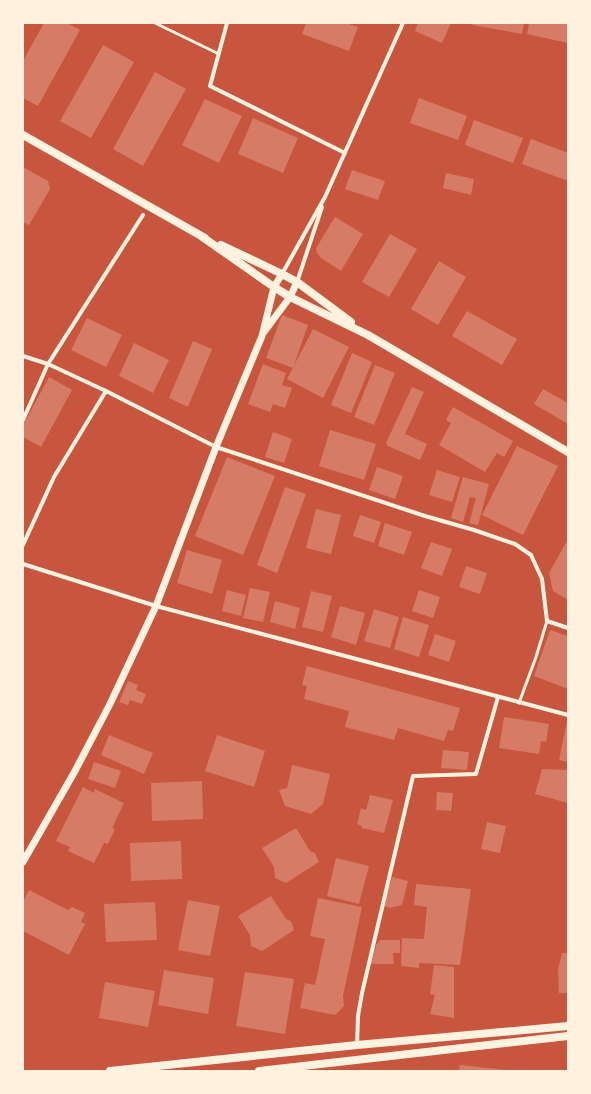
<svg xmlns="http://www.w3.org/2000/svg" width="591" height="1094" font-family="'Varela Round',sans-serif">
<rect width="100%" height="100%" fill="#c8553d"/>
<path fill="#d67c66" d="M 44,23 L 67,23 L 80,30 L 38,106 L 23,98 L 23,61 Z
M 306,23 L 346,23 L 358,27 L 349,51 L 302,34 Z
M 418,23 L 451,23 L 442,43 L 415,31 Z
M 473,23 L 524,23 L 522,34 L 472,25 Z
M 529,23 L 568,23 L 568,43 L 527,34 Z
M 103,45 L 134,62 L 91,138 L 60,121 Z
M 155,72 L 186,89 L 143,166 L 113,149 Z
M 419,98 L 467,116 L 458,140 L 410,123 Z
M 205,99 L 242,116 L 219,163 L 182,145 Z
M 253,118 L 298,138 L 283,173 L 238,154 Z
M 474,120 L 523,138 L 513,163 L 465,145 Z
M 531,139 L 568,153 L 568,181 L 522,164 Z
M 23,167 L 48,181 L 50,189 L 29,225 L 23,222 Z
M 352,170 L 385,181 L 378,200 L 345,189 Z
M 446,173 L 474,179 L 471,195 L 443,188 Z
M 335,217 L 363,234 L 341,271 L 321,258 L 317,253 L 316,248 Z
M 390,234 L 417,249 L 389,297 L 362,282 Z
M 439,261 L 466,277 L 438,325 L 411,309 Z
M 467,311 L 517,339 L 502,365 L 452,336 Z
M 282,315 L 308,325 L 293,368 L 266,358 Z
M 87,318 L 122,335 L 106,367 L 71,350 Z
M 313,329 L 349,347 L 323,398 L 287,379 Z
M 193,341 L 212,349 L 188,407 L 169,398 Z
M 134,343 L 169,360 L 153,393 L 119,376 Z
M 352,353 L 372,362 L 351,413 L 331,405 Z
M 263,364 L 286,373 L 282,385 L 292,388 L 285,408 L 273,404 L 270,412 L 248,404 Z
M 375,365 L 395,373 L 374,425 L 354,417 Z
M 49,377 L 72,390 L 41,447 L 23,437 L 23,425 Z
M 412,387 L 424,392 L 405,434 L 427,444 L 420,460 L 388,446 L 386,443 Z
M 543,389 L 568,403 L 568,424 L 534,404 Z
M 453,407 L 513,441 L 504,457 L 497,453 L 485,472 L 439,445 L 451,423 L 446,420 Z
M 330,430 L 376,444 L 364,480 L 319,466 Z
M 273,432 L 292,439 L 284,463 L 265,457 Z
M 517,446 L 558,466 L 523,535 L 482,515 Z
M 227,457 L 275,476 L 243,555 L 195,536 Z
M 377,467 L 403,476 L 395,499 L 369,490 Z
M 437,470 L 460,477 L 452,502 L 429,495 Z
M 463,477 L 489,484 L 478,525 L 469,523 L 476,498 L 470,497 L 463,522 L 451,518 Z
M 285,487 L 306,494 L 277,573 L 257,565 Z
M 316,509 L 341,515 L 331,554 L 306,548 Z
M 360,515 L 381,522 L 374,543 L 353,536 Z
M 385,523 L 412,532 L 404,555 L 378,546 Z
M 568,539 L 568,600 L 553,591 L 549,573 Z
M 431,542 L 452,549 L 442,576 L 421,568 Z
M 187,550 L 222,560 L 212,594 L 177,583 Z
M 466,566 L 487,573 L 480,594 L 459,587 Z
M 250,588 L 270,592 L 263,622 L 243,618 Z
M 227,590 L 246,595 L 241,616 L 222,611 Z
M 419,590 L 440,597 L 433,618 L 412,611 Z
M 311,591 L 332,596 L 323,632 L 302,627 Z
M 275,601 L 300,608 L 295,629 L 270,622 Z
M 340,606 L 365,613 L 356,645 L 331,637 Z
M 374,609 L 399,617 L 390,648 L 364,641 Z
M 403,617 L 429,625 L 419,657 L 394,649 Z
M 550,630 L 568,636 L 568,689 L 534,676 Z
M 435,634 L 456,641 L 449,662 L 428,655 Z
M 307,666 L 460,708 L 453,731 L 448,730 L 444,741 L 398,728 L 394,740 L 345,727 L 349,711 L 304,699 L 307,686 L 302,685 Z
M 128,681 L 138,685 L 136,690 L 146,694 L 142,704 L 130,700 L 128,705 L 119,702 Z
M 504,717 L 549,724 L 546,742 L 541,741 L 539,754 L 499,748 Z
M 567,721 L 568,722 L 568,762 L 559,760 Z
M 109,735 L 153,753 L 144,774 L 101,755 Z
M 217,735 L 265,751 L 254,787 L 205,771 Z
M 443,750 L 469,752 L 467,770 L 441,768 Z
M 94,762 L 121,771 L 115,788 L 88,779 Z
M 292,765 L 330,774 L 323,804 L 311,814 L 285,806 L 279,790 L 287,788 Z
M 542,769 L 568,770 L 568,803 L 535,794 Z
M 202,781 L 203,819 L 152,821 L 151,783 Z
M 83,787 L 94,793 L 95,789 L 124,803 L 112,828 L 115,829 L 108,844 L 104,843 L 94,863 L 68,851 L 70,847 L 56,841 Z
M 437,792 L 453,793 L 451,811 L 436,810 Z
M 370,795 L 393,800 L 384,833 L 362,828 L 362,826 L 357,824 L 361,808 L 366,810 Z
M 487,822 L 506,826 L 500,853 L 481,849 Z
M 296,828 L 310,851 L 315,853 L 319,862 L 286,883 L 275,878 L 274,867 L 262,848 Z
M 181,841 L 182,879 L 131,881 L 130,843 Z
M 336,858 L 369,866 L 359,904 L 327,896 Z
M 392,877 L 408,881 L 402,905 L 390,908 L 384,906 Z
M 416,884 L 471,889 L 460,965 L 419,963 L 419,968 L 401,966 L 402,938 L 424,939 L 427,907 L 414,905 Z
M 29,890 L 68,910 L 72,907 L 85,913 L 81,922 L 85,924 L 69,955 L 23,931 L 23,902 Z
M 271,896 L 286,919 L 291,921 L 294,930 L 262,951 L 251,946 L 250,935 L 238,916 Z
M 318,898 L 362,907 L 343,996 L 344,1006 L 335,1015 L 300,1008 L 305,983 L 315,985 L 325,939 L 310,936 Z
M 188,900 L 220,906 L 210,956 L 178,950 Z
M 155,902 L 157,940 L 106,942 L 104,904 Z
M 380,940 L 400,940 L 400,953 L 393,953 L 394,964 L 371,964 L 376,945 Z
M 562,953 L 568,953 L 568,993 L 559,993 L 558,970 Z
M 434,965 L 454,967 L 454,1018 L 430,1014 L 435,995 L 430,994 Z
M 164,970 L 214,978 L 208,1014 L 158,1005 Z
M 245,972 L 294,979 L 285,1034 L 236,1026 Z
M 105,982 L 155,991 L 148,1027 L 99,1018 Z
M 460,1065 L 507,1070 L 507,1071 L 459,1071 Z"/>
<g fill="none" stroke-linecap="round" stroke-linejoin="round">
<path stroke="#fff3e0" stroke-width="3" d="M 155,23 L 219,54
M 519,703 L 536,657 L 547,621"/>
<path stroke="#fff3e0" stroke-width="4" d="M 227,23 L 210,86 L 345,153
M 282,274 L 325,197 L 403,23
M 297,282 L 322,207
M 23,356 L 48,364 L 106,391 L 216,447 L 425,516 L 474,530 L 515,544 L 531,555 L 542,579 L 547,621 L 568,628
M 23,420 L 48,364 L 143,215
M 23,545 L 54,477 L 106,391
M 23,564 L 156,606 L 568,715
M 357,1045 L 358,1016 L 362,993 L 413,776 L 476,774 L 498,697"/>
<path stroke="#fff3e0" stroke-width="7" d="M 264,332 L 290,297 L 297,282
M 23,862 L 75,771 L 110,704 L 156,606 L 216,447 L 262,336 L 274,287 L 282,274"/>
<path stroke="#fff3e0" stroke-width="8" d="M 23,135 L 205,238
M 201,236 L 274,287 L 290,297 L 368,335 L 568,452
M 221,245 L 282,274 L 297,282 L 351,322
M 110,1071 L 357,1045 L 568,1026
M 259,1071 L 568,1036"/>
</g>
<rect width="591" height="1094" fill="none" stroke="#fff3e0" stroke-width="48"/>
</svg>
